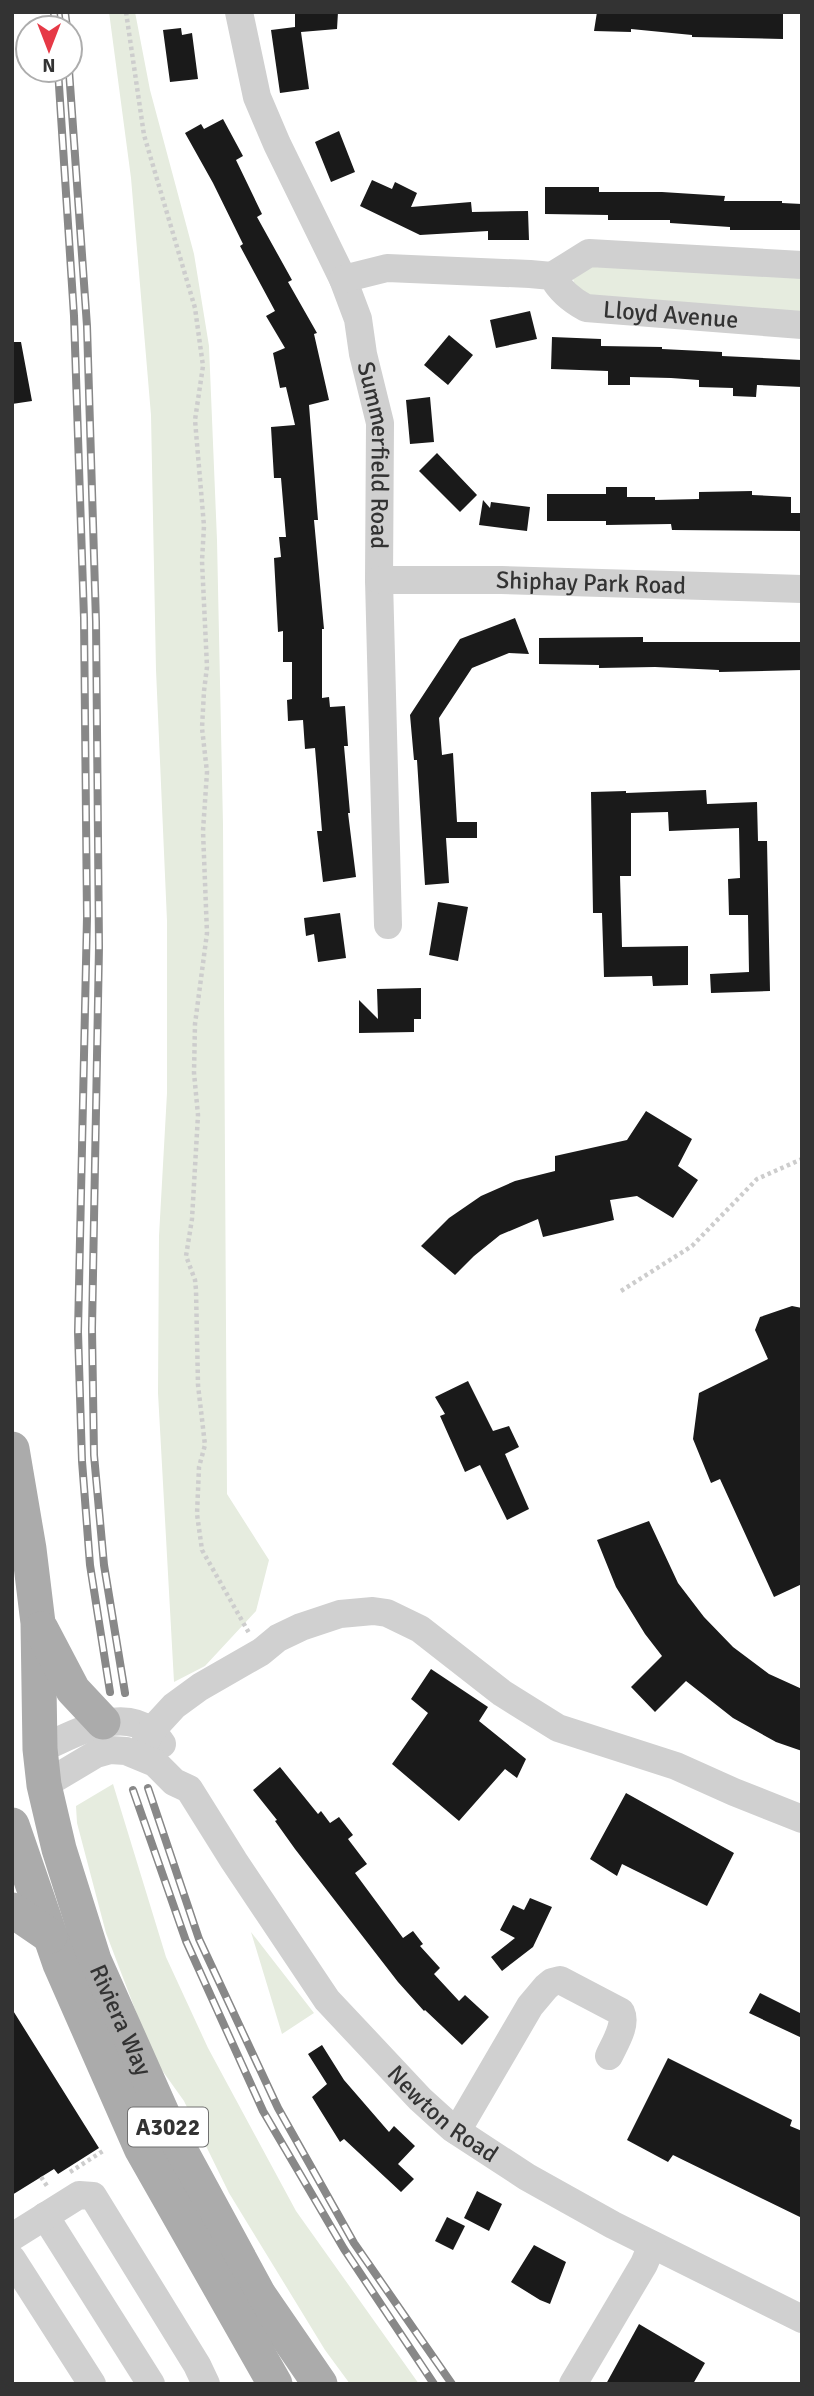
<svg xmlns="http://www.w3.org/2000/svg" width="814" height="2396" font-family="Signika,sans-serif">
<rect width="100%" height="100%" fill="#fff"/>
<path fill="#e6ecdf" d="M 109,12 L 135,12 L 150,90 L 194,254 L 209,346 L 217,540 L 223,825 L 227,1494 L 269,1560 L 256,1611 L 205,1666 L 174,1682 L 158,1393 L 159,1236 L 167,1093 L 167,921 L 156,670 L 151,415 L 131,178 Z
M 575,266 L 802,267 L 802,312 L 589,295 L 576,289 L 573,279 Z
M 113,1784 L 166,1957 L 208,2048 L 296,2211 L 419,2384 L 350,2384 L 325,2350 L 229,2193 L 184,2101 L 154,2059 L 106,1933 L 77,1823 L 76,1806 Z
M 251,1932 L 314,2013 L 282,2034 Z"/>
<path fill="#1a1a1a" d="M 295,12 L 338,12 L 337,29 L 301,32 L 309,89 L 280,93 L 271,30 L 295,27 Z
M 597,12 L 783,12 L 783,39 L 692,37 L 692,35 L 631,29 L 631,32 L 594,31 Z
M 181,28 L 182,35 L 192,33 L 198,79 L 170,82 L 163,30 Z
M 223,119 L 243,156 L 236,160 L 262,214 L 257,217 L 292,280 L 288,282 L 317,333 L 314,334 L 329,400 L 309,405 L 318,520 L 314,520 L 324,629 L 322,629 L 322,698 L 329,697 L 330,707 L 345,706 L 348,746 L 344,746 L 350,813 L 348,813 L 356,877 L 323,882 L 317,831 L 322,831 L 315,748 L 305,749 L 303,720 L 288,721 L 287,700 L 292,699 L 292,662 L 283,662 L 283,631 L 278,632 L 274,558 L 281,557 L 279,537 L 286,537 L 281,478 L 274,478 L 271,427 L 295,425 L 286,387 L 280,388 L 273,353 L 285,348 L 266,316 L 275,311 L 240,246 L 243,244 L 213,183 L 185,133 L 201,124 L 204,129 Z
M 339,131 L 355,172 L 331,182 L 315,142 Z
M 372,180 L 392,189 L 395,182 L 417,193 L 411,207 L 471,202 L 472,212 L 528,211 L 529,240 L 488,240 L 488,231 L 420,235 L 360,206 Z
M 545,187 L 599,187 L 599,192 L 662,192 L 725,196 L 724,201 L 782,201 L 782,203 L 802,204 L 802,230 L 730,230 L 730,227 L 670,223 L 670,220 L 608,220 L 608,215 L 545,214 Z
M 530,311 L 537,339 L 496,348 L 490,320 Z
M 449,335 L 473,355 L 448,385 L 424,365 Z
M 552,337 L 601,339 L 601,346 L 662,347 L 662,349 L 722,352 L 722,356 L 802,360 L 802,387 L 757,385 L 756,397 L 733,396 L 733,388 L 699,387 L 699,380 L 671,378 L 630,377 L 630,385 L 608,385 L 608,371 L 551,369 Z
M 12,342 L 21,342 L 32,401 L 12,404 Z
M 430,397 L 434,442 L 410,444 L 406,400 Z
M 437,453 L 477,495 L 460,512 L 419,471 Z
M 606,487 L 627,487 L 627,497 L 655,497 L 655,500 L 699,499 L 699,492 L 752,491 L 752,495 L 791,497 L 791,513 L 802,513 L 802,531 L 672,530 L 671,524 L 606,525 L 606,521 L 547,521 L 547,494 L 606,494 Z
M 483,500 L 490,508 L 491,502 L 530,507 L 527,531 L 479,525 Z
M 515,618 L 529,654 L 509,653 L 472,668 L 439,718 L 442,755 L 453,753 L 457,822 L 477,822 L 477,838 L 446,838 L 449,883 L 425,885 L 417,760 L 414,760 L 410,715 L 460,639 Z
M 643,637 L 643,642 L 802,642 L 802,670 L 719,672 L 719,670 L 655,667 L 599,668 L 599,665 L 539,664 L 539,638 Z
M 706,790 L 707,804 L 757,802 L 758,841 L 767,841 L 770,991 L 711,993 L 710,974 L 749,972 L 748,915 L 729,915 L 728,879 L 740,878 L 739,828 L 669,831 L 668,812 L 631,813 L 631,876 L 620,876 L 622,947 L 688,946 L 688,985 L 653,986 L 652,976 L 604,977 L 602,913 L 593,913 L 591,792 L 626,791 L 626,793 Z
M 438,902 L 468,907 L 458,961 L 429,955 Z
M 340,913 L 346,958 L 318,962 L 314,934 L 306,936 L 304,918 Z
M 421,988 L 421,1019 L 414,1019 L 414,1032 L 359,1033 L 359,1000 L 378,1019 L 377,989 Z
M 646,1111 L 692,1139 L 678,1166 L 698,1180 L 673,1218 L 637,1196 L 610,1200 L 614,1220 L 543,1237 L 538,1219 L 500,1235 L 474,1256 L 455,1275 L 421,1246 L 449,1218 L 481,1196 L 515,1181 L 555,1171 L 555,1156 L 627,1140 Z
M 792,1306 L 802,1308 L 802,1584 L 774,1597 L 720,1479 L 711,1483 L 693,1439 L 699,1393 L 768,1359 L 755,1330 L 760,1317 Z
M 468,1381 L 493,1431 L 509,1426 L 519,1447 L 505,1454 L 529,1509 L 507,1520 L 480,1465 L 465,1472 L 440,1416 L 445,1414 L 435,1397 Z
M 649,1521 L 678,1583 L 704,1617 L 733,1647 L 769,1674 L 802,1689 L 802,1751 L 776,1742 L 733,1718 L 686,1681 L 655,1712 L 631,1687 L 662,1656 L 645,1634 L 616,1587 L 597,1540 Z
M 431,1669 L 488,1707 L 479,1721 L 526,1759 L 517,1778 L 505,1769 L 459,1821 L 392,1764 L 428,1713 L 411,1699 Z
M 280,1767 L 318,1814 L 321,1811 L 330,1823 L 339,1817 L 353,1835 L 348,1839 L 367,1864 L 355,1873 L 403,1938 L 413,1931 L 423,1944 L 420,1946 L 440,1968 L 434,1974 L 459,2001 L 465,1995 L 489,2017 L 462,2045 L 425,2010 L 424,2011 L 398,1982 L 295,1849 L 275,1821 L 277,1820 L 253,1790 Z
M 626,1793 L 734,1853 L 707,1906 L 622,1864 L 617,1876 L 590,1859 Z
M 530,1898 L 552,1907 L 533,1947 L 502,1971 L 491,1957 L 515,1938 L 500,1930 L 513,1905 L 524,1910 Z
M 760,1993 L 802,2014 L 802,2038 L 749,2013 Z
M 12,2009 L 99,2148 L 58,2174 L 54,2169 L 12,2195 Z
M 322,2045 L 344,2080 L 389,2132 L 394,2126 L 415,2146 L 398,2164 L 414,2179 L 401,2192 L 344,2139 L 340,2142 L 312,2097 L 327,2084 L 308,2054 Z
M 668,2058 L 792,2120 L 790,2126 L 802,2131 L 802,2218 L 673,2155 L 668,2162 L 627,2140 Z
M 477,2191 L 502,2204 L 489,2231 L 464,2218 Z
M 447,2217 L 465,2226 L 453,2250 L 435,2241 Z
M 534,2245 L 566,2262 L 550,2304 L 540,2300 L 511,2282 Z
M 639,2324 L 705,2363 L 693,2384 L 606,2384 Z"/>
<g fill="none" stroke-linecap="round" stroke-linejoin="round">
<path stroke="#cdcdcd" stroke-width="4.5" stroke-dasharray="3.5 3.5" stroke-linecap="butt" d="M 126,12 L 144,135 L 195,308 L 203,366 L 195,420 L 204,526 L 202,561 L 207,667 L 204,691 L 202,728 L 207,772 L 203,831 L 207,933 L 195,1024 L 194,1073 L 198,1115 L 192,1219 L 186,1256 L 195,1280 L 196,1290 L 198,1385 L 205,1445 L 199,1467 L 197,1514 L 202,1550 L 249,1633
M 621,1291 L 692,1246 L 757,1179 L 802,1159
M 70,2172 L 103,2151
M 41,2177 L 47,2186"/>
<g stroke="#d0d0d0" stroke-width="28">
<path id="s1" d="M 239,12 L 257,97 L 277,144 L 343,279 L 358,319 L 363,354 L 380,423 L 379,580 L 388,925"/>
<path d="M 552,276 L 589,253 L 802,265"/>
<path id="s2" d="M 343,279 L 387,268 L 530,274 L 552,276 C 560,291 571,300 586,308 L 802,325"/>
<path id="s3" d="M 379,580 L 501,580 L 802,589"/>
<path d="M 40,1749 C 72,1736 117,1706 151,1731 C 155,1733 159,1740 162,1744"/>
<path d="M 139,1755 L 151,1731 L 174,1706 L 200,1687 L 261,1652 L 278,1638 L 301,1627 L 340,1614 L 373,1611 L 387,1613 L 420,1629 L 502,1693 L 558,1728 L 676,1766 L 734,1792 L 802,1819"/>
<path id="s4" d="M 44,1785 L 96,1754 L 110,1750 L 126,1751 L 155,1763 L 174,1782 L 189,1789 L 234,1861 L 327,2000 L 420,2099 L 452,2128 L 527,2177 L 613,2225 L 802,2319"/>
<path d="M 457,2131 L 530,2006 L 546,1987 L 552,1982 L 560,1980 L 621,2012 C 627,2025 615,2043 609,2056"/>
<path d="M 45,2216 L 151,2384"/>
<path d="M 12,2237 L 79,2195 L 93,2196 L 197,2365 L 206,2384"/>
<path d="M 12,2259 L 92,2384"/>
<path d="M 573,2384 L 644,2264 L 652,2245"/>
</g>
<g stroke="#ababab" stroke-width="35">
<path id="s5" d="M 12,1449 L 29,1549 L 38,1623 L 40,1749 L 44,1785 L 59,1849 L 94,1960 L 171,2133 L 259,2295 L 320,2384"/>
<path d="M 41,1629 L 73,1690 L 103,1722"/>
<path d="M 12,1825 L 60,1964 L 141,2148 L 275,2384"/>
<path d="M 12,1910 L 50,1936"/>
</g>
<g stroke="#888" stroke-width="8">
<path id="rail" d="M 54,12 L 55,28
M 65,12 L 67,28
M 58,70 L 74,316 L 84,618 L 87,917 L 78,1332 L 82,1461 L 90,1565 L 110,1692
M 69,70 L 87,326 L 96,622 L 99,947 L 92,1329 L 94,1455 L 104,1565 L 125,1693
M 148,1788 L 199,1939 L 278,2108 L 354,2243 L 452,2384
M 133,1790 L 186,1941 L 263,2111 L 344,2249 L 434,2384"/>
</g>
<use href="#rail" stroke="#fff" stroke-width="5" stroke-dasharray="16" stroke-linecap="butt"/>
</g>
<g text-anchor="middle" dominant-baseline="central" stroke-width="7" stroke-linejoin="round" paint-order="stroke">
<rect fill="#fff" stroke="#707070" stroke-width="2" x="128" y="2107.5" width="80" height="39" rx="5"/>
<g font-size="23" font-weight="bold" fill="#333">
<text x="168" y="2127">A3022</text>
</g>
<g font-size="24" fill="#333" stroke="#fff">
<text stroke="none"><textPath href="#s2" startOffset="343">Lloyd Avenue</textPath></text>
<text stroke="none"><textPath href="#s1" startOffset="469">Summerfield Road</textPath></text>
<text stroke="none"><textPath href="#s3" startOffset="212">Shiphay Park Road</textPath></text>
<text stroke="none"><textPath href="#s5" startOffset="586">Riviera Way</textPath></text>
<text stroke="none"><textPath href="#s4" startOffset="581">Newton Road</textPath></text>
</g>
</g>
<rect width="814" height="2396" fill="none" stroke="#333333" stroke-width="28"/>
<g transform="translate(49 49) rotate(180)"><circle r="33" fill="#ffffff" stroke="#adadad" stroke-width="2"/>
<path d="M0-5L12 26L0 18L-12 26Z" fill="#e63946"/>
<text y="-10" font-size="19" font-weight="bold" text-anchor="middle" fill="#333333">N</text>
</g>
</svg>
